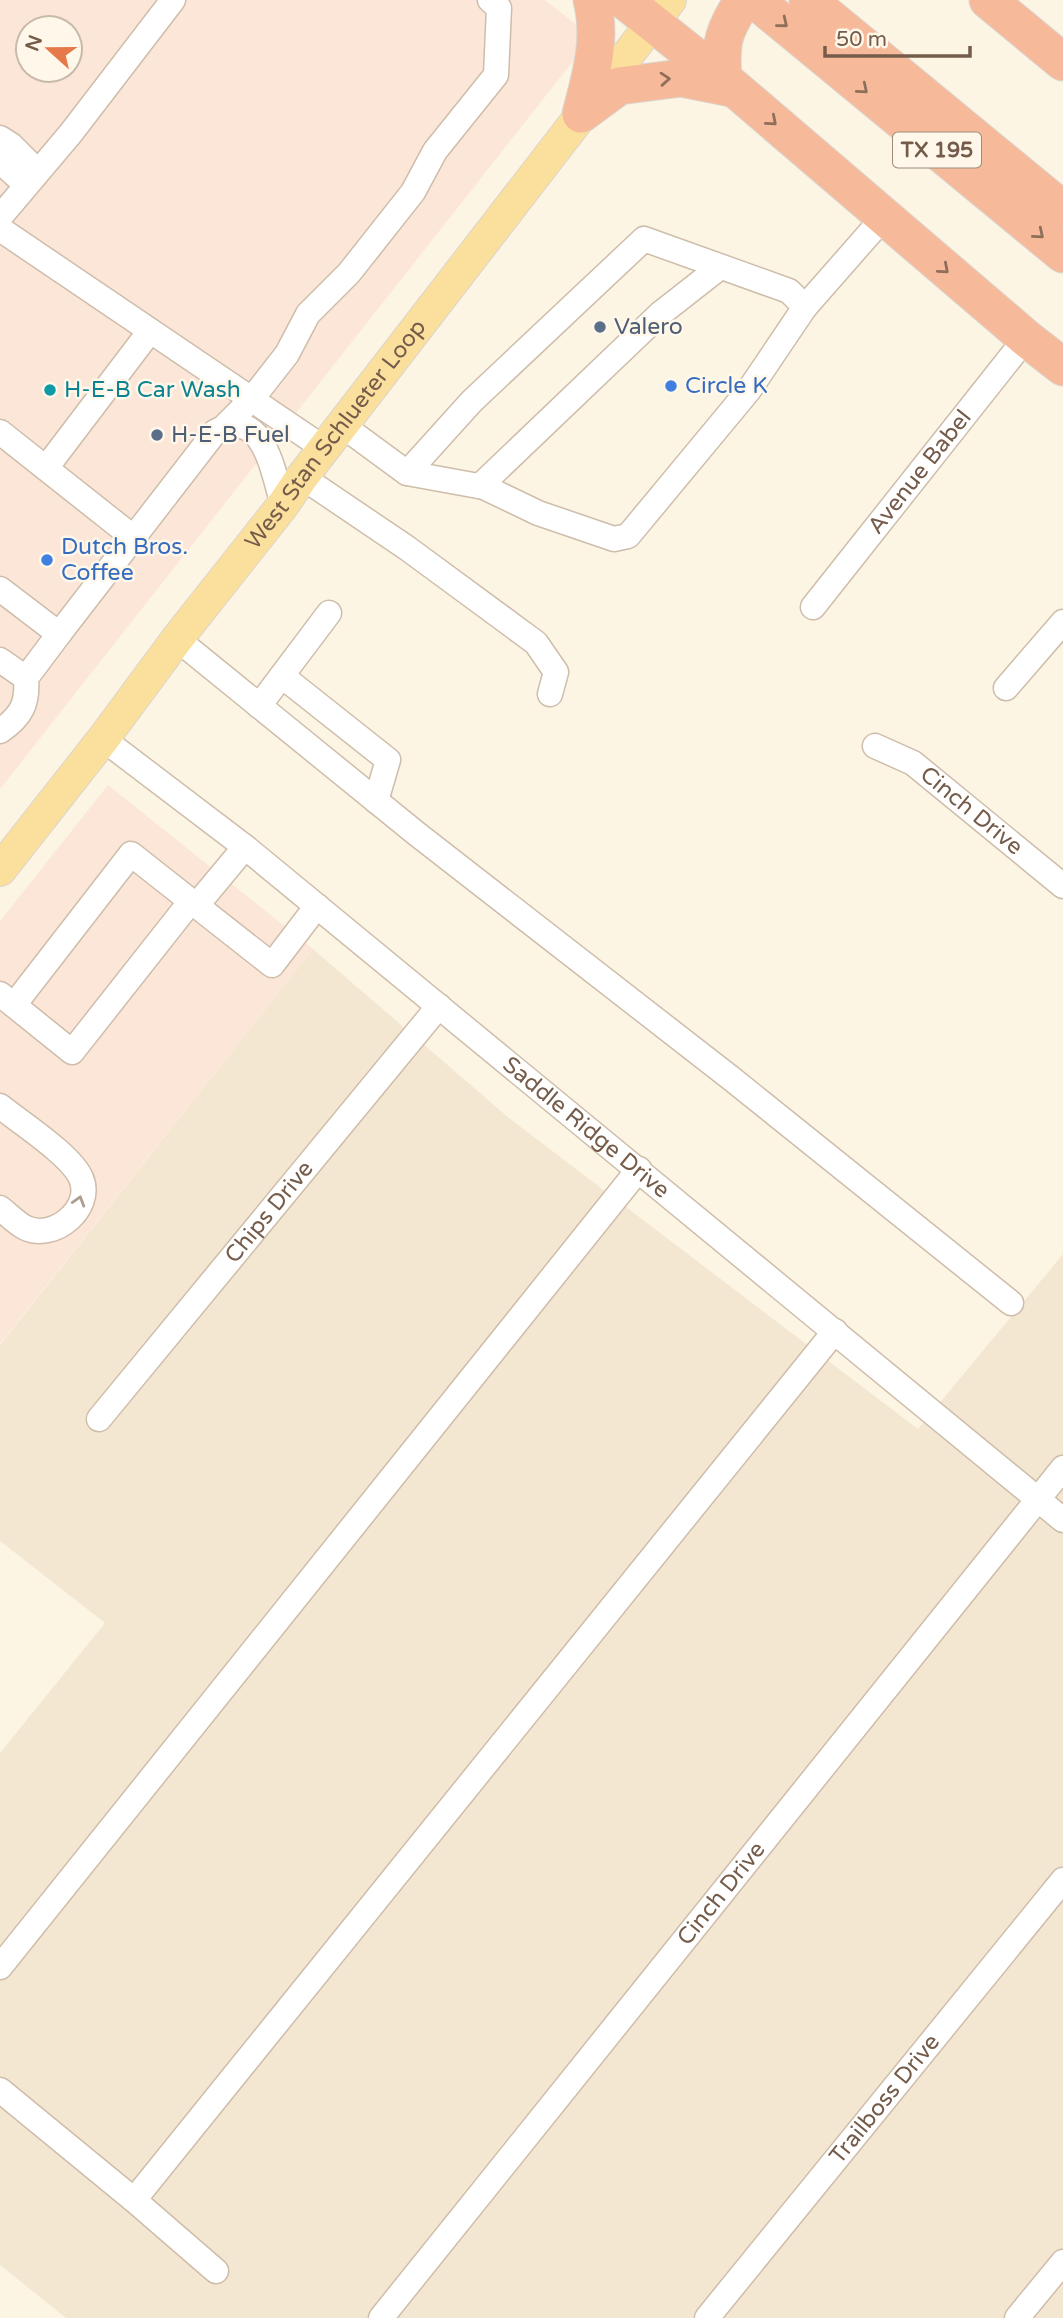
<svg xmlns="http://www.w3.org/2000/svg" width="1063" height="2318" font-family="'Varela Round',sans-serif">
<rect width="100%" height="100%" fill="#fcf5e4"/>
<path fill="#f4e7d2" d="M 313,949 L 509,1118 L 918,1429 L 1063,1254 L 1063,2318 L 66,2318 L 0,2265 L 0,1753 L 105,1623 L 0,1541 L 0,1345 Z"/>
<path fill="#fce6d8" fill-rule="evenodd" d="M 0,0 L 545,0 L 592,37 L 0,789 ZM 28,28 L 70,28 L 70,70 L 28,70 Z
M 108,785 L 313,949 L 0,1344 L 0,921 Z"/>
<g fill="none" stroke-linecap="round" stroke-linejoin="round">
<g stroke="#cebdaa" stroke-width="27">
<g id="minor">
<path d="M 0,138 L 11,145 L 37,171"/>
<path d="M 0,161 L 26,185"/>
<path d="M 0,217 L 71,133 L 173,0"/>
<path d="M 0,229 L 325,449"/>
<path d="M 226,425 L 251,400 L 287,354 L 308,314 L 349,273 L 413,192 L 435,151 L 496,75 L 499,8 L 490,0"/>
<path d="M 343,426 L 407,473 L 484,487 L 538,513 L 614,539 L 628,536 L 749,390 L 805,307 L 884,217"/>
<path d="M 0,432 L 134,538"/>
<path d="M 46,468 L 150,331"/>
<path d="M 407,473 L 472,401 L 644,239 L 789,291 L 805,307"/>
<path d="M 302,477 L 407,548 L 536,643 L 556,672 L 550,694"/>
<path d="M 480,486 L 660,314 L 720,267"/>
<path d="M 0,589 L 59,634 L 215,432 C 264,404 273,473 283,505"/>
<path id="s1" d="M 813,607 L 1026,338"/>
<path d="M 177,639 L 417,834 L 732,1079 L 1011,1303"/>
<path d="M 0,660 L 26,678"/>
<path d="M 282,676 L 388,760 L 376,801"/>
<path d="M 1006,688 L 1063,622"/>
<path d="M 259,706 L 329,613"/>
<path d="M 0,731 C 22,716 28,703 26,678 L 59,634"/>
<path id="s2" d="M 103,739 L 245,847 L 1063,1520"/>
<path id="s3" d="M 875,746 L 913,763 L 1063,886"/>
<path d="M 196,906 L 245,847"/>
<path d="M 0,994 L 72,1052 L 191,901"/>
<path d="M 14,1005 L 131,854 L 272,965 L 317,906"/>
<path d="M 0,1106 C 21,1123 71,1155 81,1178 C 94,1208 54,1241 26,1228 C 17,1224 8,1214 0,1208"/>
<path id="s4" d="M 99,1419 L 439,1006"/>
<path d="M 0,1967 L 639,1169"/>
<path d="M 0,2090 L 134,2200 L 216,2271"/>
<path d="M 134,2200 L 835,1331"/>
<path id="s5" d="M 381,2318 L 1063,1468"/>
<path id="s6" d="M 707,2318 L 1063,1880"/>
<path d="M 1017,2318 L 1063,2262"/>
</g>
</g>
<g stroke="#dbd5d0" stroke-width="34">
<g id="major">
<path id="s7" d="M 0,870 L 103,739 L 177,639 L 283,505 L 302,477 L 670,0"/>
</g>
</g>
<g stroke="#dbd5d0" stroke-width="39">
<path id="highway" d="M 624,0 L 734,88 L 1026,338 L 1063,367
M 755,0 L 1063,254
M 808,0 L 1063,210
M 988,0 L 1063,62
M 723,80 C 720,41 723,33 743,0
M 581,114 L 619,86 L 681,78 L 731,88
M 581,114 C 591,75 602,40 592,0"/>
</g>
<use href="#minor" stroke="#fff" stroke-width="24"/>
<use href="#major" stroke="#fbdf9c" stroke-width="32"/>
<use href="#highway" stroke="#f6ba9b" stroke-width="37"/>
</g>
<defs><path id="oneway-chevron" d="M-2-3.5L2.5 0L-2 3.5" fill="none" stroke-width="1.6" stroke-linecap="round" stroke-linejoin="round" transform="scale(1.75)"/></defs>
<g stroke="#8f6f5a">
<use href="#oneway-chevron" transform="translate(783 23) rotate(39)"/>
<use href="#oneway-chevron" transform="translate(665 79) rotate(-4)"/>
<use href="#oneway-chevron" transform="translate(863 89) rotate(40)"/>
<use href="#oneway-chevron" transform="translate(772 121) rotate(41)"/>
<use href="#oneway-chevron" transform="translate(1039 234) rotate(40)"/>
<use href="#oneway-chevron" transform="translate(944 269) rotate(41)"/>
</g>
<use stroke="#ac9d92" href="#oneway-chevron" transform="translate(79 1201) rotate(-73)"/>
<g fill="#5c6f8a" stroke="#fff8ea" stroke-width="2.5">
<circle cx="600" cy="327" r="7"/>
<circle cx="157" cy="435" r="7"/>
</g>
<g fill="#3f7fe0" stroke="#fff8ea" stroke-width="2.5">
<circle cx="671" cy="386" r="7"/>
<circle cx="47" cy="560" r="7"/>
</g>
<circle fill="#0f9aa8" stroke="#fff8ea" stroke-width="2.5" cx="50" cy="390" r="7"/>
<g text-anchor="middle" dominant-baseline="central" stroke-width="5" stroke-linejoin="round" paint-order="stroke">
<rect fill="#fff8ea" stroke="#9e8b7a" stroke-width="2" x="893" y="132.5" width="88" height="35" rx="5"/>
<g font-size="21" font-weight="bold" fill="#755c4a">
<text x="937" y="150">TX 195</text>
</g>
<g font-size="23" fill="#4e5e75" stroke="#fff8ea" text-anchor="start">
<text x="614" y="327">Valero</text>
<text x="171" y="435">H-E-B Fuel</text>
</g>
<g font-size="23" fill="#366cbe" stroke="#fff8ea" text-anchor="start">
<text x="685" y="386">Circle K</text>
<text x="61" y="547">Dutch Bros.<tspan x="61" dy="26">Coffee</tspan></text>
</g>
<g font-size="23" fill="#0d838f" stroke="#fff8ea" text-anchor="start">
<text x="64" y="390">H-E-B Car Wash</text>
</g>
<g font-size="23" fill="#755c4a" stroke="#fff8ea">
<text stroke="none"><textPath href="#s7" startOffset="550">West Stan Schlueter Loop</textPath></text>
<text stroke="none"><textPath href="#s1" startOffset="172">Avenue Babel</textPath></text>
<text stroke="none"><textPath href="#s3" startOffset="117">Cinch Drive</textPath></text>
<text stroke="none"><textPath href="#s2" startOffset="620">Saddle Ridge Drive</textPath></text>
<text stroke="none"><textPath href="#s4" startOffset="268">Chips Drive</textPath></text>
<text stroke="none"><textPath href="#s5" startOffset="544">Cinch Drive</textPath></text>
<text stroke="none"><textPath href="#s6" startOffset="282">Trailboss Drive</textPath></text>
</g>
</g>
<g transform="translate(49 49) rotate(291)"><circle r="33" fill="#fff8ea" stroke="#c8baaa" stroke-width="2"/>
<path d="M0-5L12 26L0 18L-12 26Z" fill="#e67949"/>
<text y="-10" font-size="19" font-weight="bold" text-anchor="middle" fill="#755c4a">N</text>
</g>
<path d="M825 46v10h145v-10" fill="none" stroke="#755c4a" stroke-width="3.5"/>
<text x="836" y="46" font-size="21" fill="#755c4a" stroke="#fff8ea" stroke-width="5" paint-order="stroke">50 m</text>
</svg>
